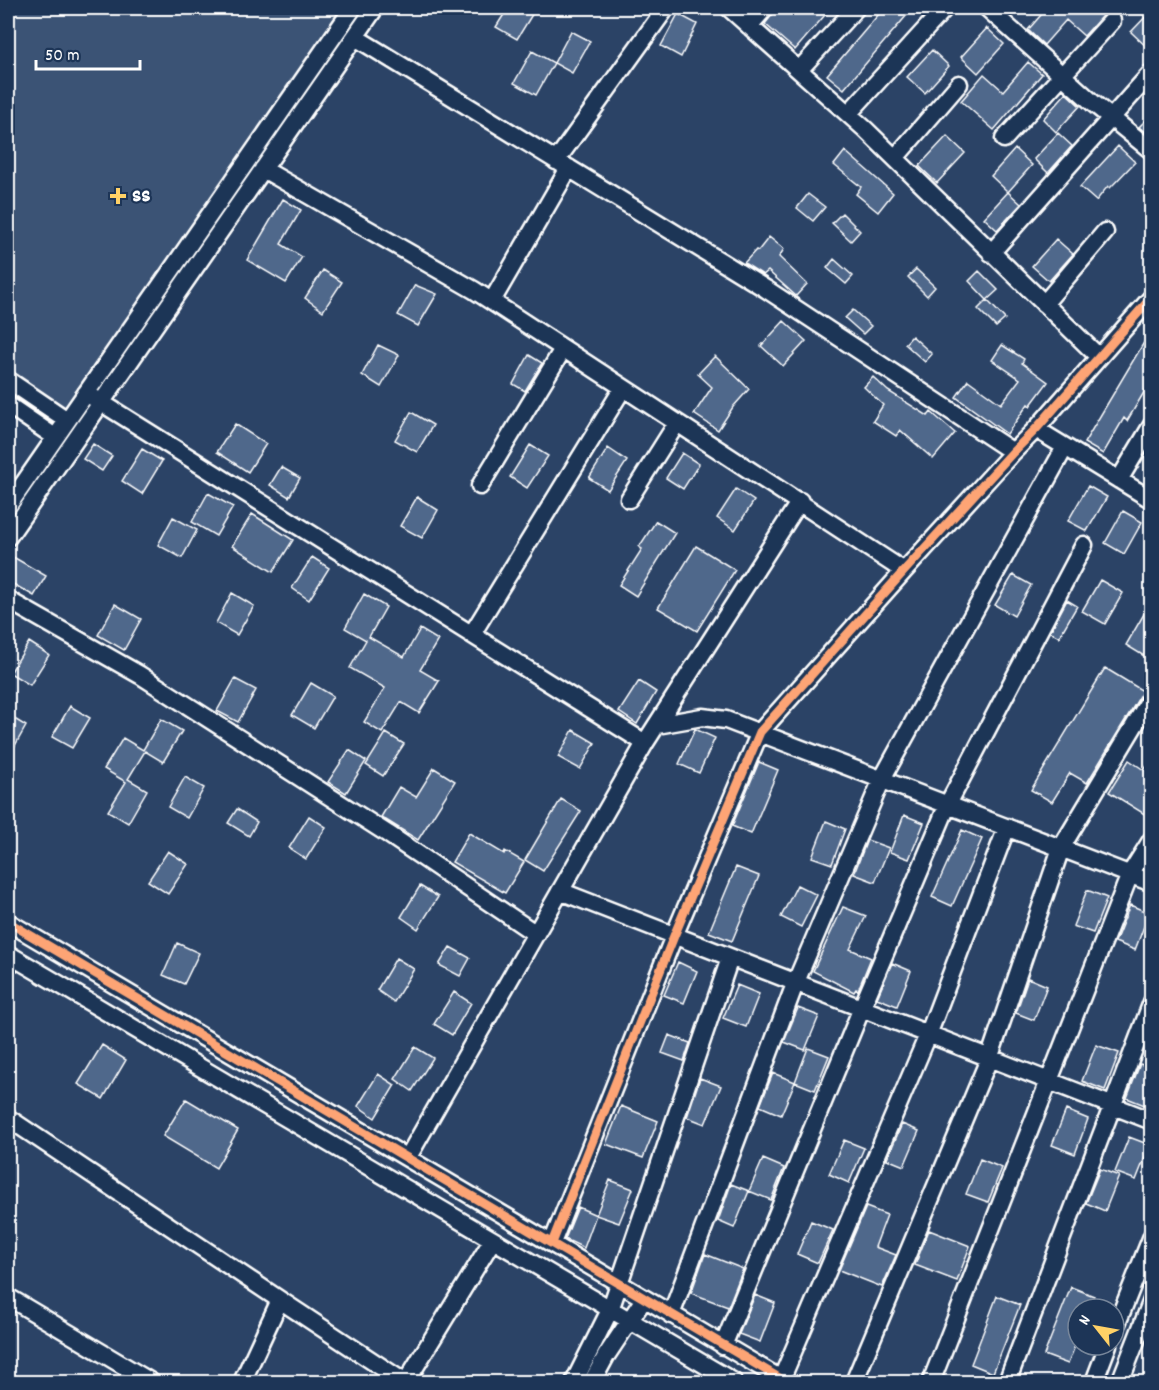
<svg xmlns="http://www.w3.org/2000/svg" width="1159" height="1390" font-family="Dekko,sans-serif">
<rect width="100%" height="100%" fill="#2b4366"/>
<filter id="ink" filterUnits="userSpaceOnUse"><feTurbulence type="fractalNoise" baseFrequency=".0167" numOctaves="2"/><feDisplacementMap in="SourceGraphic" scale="12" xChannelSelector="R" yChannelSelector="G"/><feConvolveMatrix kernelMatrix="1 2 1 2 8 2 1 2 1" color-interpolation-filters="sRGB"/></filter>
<g filter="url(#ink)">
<path fill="#3a5274" d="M 8,8 L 363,8 L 55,437 L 8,385 Z"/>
<path fill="#4f678b" stroke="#fff" stroke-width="1.5" d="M 508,8 L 536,8 L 517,39 L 496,27 Z
M 775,8 L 831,8 L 795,50 L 765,24 L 773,14 Z
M 884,8 L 913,8 L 844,89 L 827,75 Z
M 1047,8 L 1109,8 L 1084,36 L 1066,20 L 1044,45 L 1028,30 Z
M 1152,10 L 1152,52 L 1131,32 Z
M 678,14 L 697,24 L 681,57 L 661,46 Z
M 987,28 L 1004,44 L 978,73 L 961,57 Z
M 571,31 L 590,41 L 572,73 L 554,63 Z
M 932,50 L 949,66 L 925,93 L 907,77 Z
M 532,51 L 554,63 L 536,95 L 514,83 Z
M 1028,62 L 1042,74 L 994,130 L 961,101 L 984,74 L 1003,91 Z
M 1066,93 L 1080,106 L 1056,132 L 1043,119 Z
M 1152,114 L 1152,137 L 1139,127 Z
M 1058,133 L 1072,146 L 1048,173 L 1034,159 Z
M 947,136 L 965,153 L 937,183 L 919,166 Z
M 1118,146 L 1135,162 L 1110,188 L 1108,186 L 1096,201 L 1080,187 Z
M 1015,149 L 1032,165 L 1008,192 L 991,176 Z
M 845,151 L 893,193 L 878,212 L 856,194 L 861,187 L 834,165 Z
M 1008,192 L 1021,204 L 997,230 L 984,218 Z
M 808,194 L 825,207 L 813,221 L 797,208 Z
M 283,199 L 301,210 L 281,244 L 302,257 L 286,283 L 247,260 Z
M 842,213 L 860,231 L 851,241 L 832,223 Z
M 769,237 L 784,249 L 779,257 L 807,284 L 796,296 L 768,271 L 763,275 L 744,263 L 756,250 L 758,251 Z
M 1056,239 L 1073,254 L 1049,281 L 1032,266 Z
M 834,259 L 853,276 L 846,284 L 827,268 Z
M 916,269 L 935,287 L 927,296 L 908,277 Z
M 323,270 L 342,282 L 323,311 L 305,298 Z
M 979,271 L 998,290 L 987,300 L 969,281 Z
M 415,285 L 437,294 L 418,326 L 398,315 Z
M 987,300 L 1005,319 L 996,327 L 978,309 Z
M 853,310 L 871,326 L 863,334 L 845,318 Z
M 784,321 L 806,341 L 783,366 L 761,346 Z
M 1152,329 L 1152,379 L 1127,421 L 1124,418 L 1103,454 L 1084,443 Z
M 912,336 L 932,354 L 925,362 L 905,344 Z
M 378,345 L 399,355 L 381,387 L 362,375 Z
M 1002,345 L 1024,359 L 1022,363 L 1048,382 L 1030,406 L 1028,404 L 1007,434 L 956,397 L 968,380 L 1001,404 L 1020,379 L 992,360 Z
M 529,355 L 542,363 L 525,391 L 513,384 Z
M 715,356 L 749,389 L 733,407 L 718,430 L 694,414 L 712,387 L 698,374 Z
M 873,377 L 888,391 L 928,416 L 931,412 L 955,433 L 933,459 L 900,430 L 896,436 L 873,421 L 883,405 L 864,387 Z
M 411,412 L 433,425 L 417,452 L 395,440 Z
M 235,424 L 266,444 L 248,472 L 217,452 Z
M 93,444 L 112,456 L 102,471 L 83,459 Z
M 530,445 L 548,456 L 527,488 L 510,477 Z
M 608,448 L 627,461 L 608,490 L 589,478 Z
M 142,449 L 162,461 L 142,494 L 122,481 Z
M 682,453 L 699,464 L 683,489 L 666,478 Z
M 281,467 L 300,478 L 289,497 L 270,485 Z
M 1088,486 L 1107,497 L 1087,531 L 1068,521 Z
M 736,489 L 754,501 L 735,530 L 717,518 Z
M 208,493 L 233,507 L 216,536 L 192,522 Z
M 417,497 L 438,510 L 422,538 L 400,526 Z
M 1123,511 L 1142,522 L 1124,554 L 1105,543 Z
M 252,514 L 293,540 L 273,572 L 232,546 Z
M 173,517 L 197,530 L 182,558 L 158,545 Z
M 656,521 L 675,533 L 636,596 L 619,585 L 642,549 L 639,547 Z
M 696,546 L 735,570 L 697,631 L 658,608 Z
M 8,554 L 46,576 L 34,596 L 8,581 Z
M 312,557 L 329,568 L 309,600 L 292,588 Z
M 1013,575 L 1031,585 L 1014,616 L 995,605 Z
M 1100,580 L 1123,593 L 1105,624 L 1082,611 Z
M 232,593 L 254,606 L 237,635 L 216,623 Z
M 364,594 L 386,607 L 369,637 L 404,657 L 420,629 L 438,640 L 420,670 L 439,681 L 419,713 L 401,702 L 382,733 L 364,722 L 385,688 L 350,668 L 366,640 L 345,628 Z
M 1067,600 L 1077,606 L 1059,637 L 1050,632 Z
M 1152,600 L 1152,643 L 1144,656 L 1126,645 Z
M 115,604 L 141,619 L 124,650 L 98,635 Z
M 29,642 L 49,655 L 30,685 L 10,673 Z
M 1105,668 L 1143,691 L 1087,783 L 1070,773 L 1052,802 L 1031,790 Z
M 235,679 L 256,690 L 238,722 L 217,711 Z
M 639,681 L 656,692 L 637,724 L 619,712 Z
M 311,683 L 333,696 L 314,728 L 292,715 Z
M 70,706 L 90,718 L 72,748 L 52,737 Z
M 8,715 L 26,726 L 8,758 Z
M 161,719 L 182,731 L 163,762 L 145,751 L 128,779 L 147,790 L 128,823 L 108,811 L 126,782 L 104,769 L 123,738 L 143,750 Z
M 695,729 L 715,738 L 699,773 L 679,764 Z
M 573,730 L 595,743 L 580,769 L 558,757 Z
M 386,733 L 404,744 L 383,776 L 366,765 Z
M 349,750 L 366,761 L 346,793 L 328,782 Z
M 1152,759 L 1152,806 L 1146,815 L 1109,792 L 1129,760 L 1144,770 Z
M 759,762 L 778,770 L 751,834 L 732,826 Z
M 434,768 L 455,781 L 418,840 L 381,817 L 399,787 L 416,797 Z
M 185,777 L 204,788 L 187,818 L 168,807 Z
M 561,799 L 581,811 L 543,871 L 525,860 Z
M 237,809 L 257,822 L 249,836 L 228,823 Z
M 904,815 L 924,823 L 909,859 L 890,852 Z
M 309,816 L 326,827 L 306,859 L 289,848 Z
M 826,821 L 845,829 L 832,864 L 812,857 Z
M 962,830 L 982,839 L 952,906 L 932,897 Z
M 469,833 L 504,854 L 505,851 L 524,862 L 505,893 L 452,862 Z
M 867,840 L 889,848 L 875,882 L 854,874 Z
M 168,851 L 188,864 L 168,894 L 148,881 Z
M 736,867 L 759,876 L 732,941 L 709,932 Z
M 797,885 L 817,895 L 801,927 L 781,917 Z
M 420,886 L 438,897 L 418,929 L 401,917 Z
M 1087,890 L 1107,898 L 1093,933 L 1073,926 Z
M 1130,905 L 1149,913 L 1135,950 L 1115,942 Z
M 843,907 L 866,916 L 850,949 L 871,958 L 858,990 L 856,989 L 854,992 L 813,971 Z
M 177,943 L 199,953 L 184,984 L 163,975 Z
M 450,947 L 470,958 L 460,976 L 439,965 Z
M 396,958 L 414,969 L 394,1002 L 377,990 Z
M 678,962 L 697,971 L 684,1003 L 664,995 Z
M 892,963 L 911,971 L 897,1006 L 877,998 Z
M 1028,978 L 1047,986 L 1034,1020 L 1016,1013 Z
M 737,985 L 759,994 L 746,1027 L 723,1018 Z
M 454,992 L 471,1003 L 452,1035 L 434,1024 Z
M 798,1008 L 819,1016 L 805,1050 L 784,1042 Z
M 669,1035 L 690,1043 L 684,1061 L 662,1053 Z
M 102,1045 L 126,1060 L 103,1099 L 78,1084 Z
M 1096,1045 L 1119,1053 L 1105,1090 L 1082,1081 Z
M 415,1047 L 433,1058 L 412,1091 L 395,1079 Z
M 808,1048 L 829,1056 L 815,1090 L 795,1082 Z
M 1140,1064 L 1152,1068 L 1152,1108 L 1127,1098 Z
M 773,1073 L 795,1082 L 781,1115 L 760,1106 Z
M 378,1074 L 395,1085 L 375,1118 L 358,1106 Z
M 700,1078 L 721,1086 L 705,1124 L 687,1117 Z
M 186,1099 L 238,1130 L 216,1168 L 163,1136 Z
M 621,1106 L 658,1121 L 643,1158 L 606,1144 Z
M 1066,1110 L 1088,1119 L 1075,1154 L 1052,1145 Z
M 902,1124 L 919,1131 L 904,1166 L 887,1159 Z
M 1129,1137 L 1150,1145 L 1136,1180 L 1115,1172 Z
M 844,1140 L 864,1148 L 849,1183 L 829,1174 Z
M 763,1159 L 784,1168 L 771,1200 L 749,1191 Z
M 980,1159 L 1002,1168 L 988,1202 L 966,1194 Z
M 1100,1169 L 1119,1176 L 1105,1211 L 1086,1203 Z
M 610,1180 L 633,1189 L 619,1223 L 596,1215 Z
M 731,1184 L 749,1191 L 734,1228 L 718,1221 Z
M 578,1207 L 596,1215 L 584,1248 L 565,1239 Z
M 866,1207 L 887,1215 L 875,1247 L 896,1255 L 882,1287 L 839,1270 Z
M 811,1221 L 833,1230 L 818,1263 L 797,1254 Z
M 929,1230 L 970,1246 L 957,1281 L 915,1265 Z
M 705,1254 L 743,1269 L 728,1307 L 691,1293 Z
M 1071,1287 L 1094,1296 L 1089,1309 L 1078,1309 L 1078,1338 L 1068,1364 L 1044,1355 Z
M 755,1295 L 775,1303 L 760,1342 L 739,1334 Z
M 997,1296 L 1020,1305 L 993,1373 L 971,1364 Z"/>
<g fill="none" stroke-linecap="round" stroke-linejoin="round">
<g stroke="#fff" stroke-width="21">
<path id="minor" d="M 729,8 L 865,129 L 1099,357
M 987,8 L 1093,103 L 1152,151
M 749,26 L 765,8
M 355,37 L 766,289 L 1013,452
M 799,70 L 856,8
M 848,114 L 945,8
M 1004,139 L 1112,21
M 895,158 L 959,84
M 556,161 L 666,8
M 263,169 L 474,290 L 904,571
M 991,253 L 1152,72
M 492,301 L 569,168
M 1044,304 L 1105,232
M 8,380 L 67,420
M 86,393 L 645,743
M 8,405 L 55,437
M 1036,429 L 1152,500
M 1119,480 L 1152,425
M 480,486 L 563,349
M 629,499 L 677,423
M 8,506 L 353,8
M 8,537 L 375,8
M 8,600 L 140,675 L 388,834 L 536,934
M 472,634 L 623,388
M 657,725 L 702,717 L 726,720 L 1152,883
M 560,891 L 1152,1121
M 8,922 L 786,1382
M 8,954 L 734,1382
M 8,1118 L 280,1300 L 242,1382
M 408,1157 L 645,743 L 800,501
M 552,1243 L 674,936 L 760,732 L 904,571 L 1013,452 L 1036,429 L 1152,297
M 8,1297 L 151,1382
M 280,1300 L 404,1382
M 671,1315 L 795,984 L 882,779 L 1065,447
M 1114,1331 L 1152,1236
M 723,1346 L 861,1010 L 948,804 L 1084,545
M 781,1380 L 928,1035 L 1007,827
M 406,1382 L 492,1241
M 574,1382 L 610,1310 L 730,958
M 592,1382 L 606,1356 L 644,1299
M 854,1382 L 989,1059 L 1061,848 L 1152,696
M 931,1382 L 1130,874 L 1152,839
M 1007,1382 L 1152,1002
M 1094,1382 L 1108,1345
M 1120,1382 L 1152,1300"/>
</g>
<use href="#minor" stroke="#1d3557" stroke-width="16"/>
<g stroke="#1d3557" stroke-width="13">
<path id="cycleway" d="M 8,922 L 786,1382
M 552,1243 L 674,936 L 760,732 L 904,571 L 1013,452 L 1036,429 L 1152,297"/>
</g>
<use href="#cycleway" stroke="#fda474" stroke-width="9"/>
</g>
</g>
<path fill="#ffd166" stroke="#1d3557" stroke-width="2" d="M115 187h6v6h6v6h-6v6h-6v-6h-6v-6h6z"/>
<g text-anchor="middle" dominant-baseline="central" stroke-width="4.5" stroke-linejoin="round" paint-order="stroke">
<g font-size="22" font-weight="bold" fill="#fff" stroke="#1d3557" text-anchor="start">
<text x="132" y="196">ss</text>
</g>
</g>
<rect width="1159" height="1390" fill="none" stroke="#1d3557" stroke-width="30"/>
<rect x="15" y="15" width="1129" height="1360" fill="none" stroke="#fff" stroke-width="2" filter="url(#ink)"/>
<g transform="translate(1096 1327) rotate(301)"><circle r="28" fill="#1d3557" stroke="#77869a" stroke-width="1.5"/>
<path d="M0-4.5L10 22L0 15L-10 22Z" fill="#ffd166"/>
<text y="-9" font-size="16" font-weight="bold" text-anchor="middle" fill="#ffffff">N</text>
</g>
<path d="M36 60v9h104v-9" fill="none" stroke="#ffffff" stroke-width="3"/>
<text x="45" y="60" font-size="18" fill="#ffffff" stroke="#1d3557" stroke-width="4.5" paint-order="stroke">50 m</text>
</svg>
